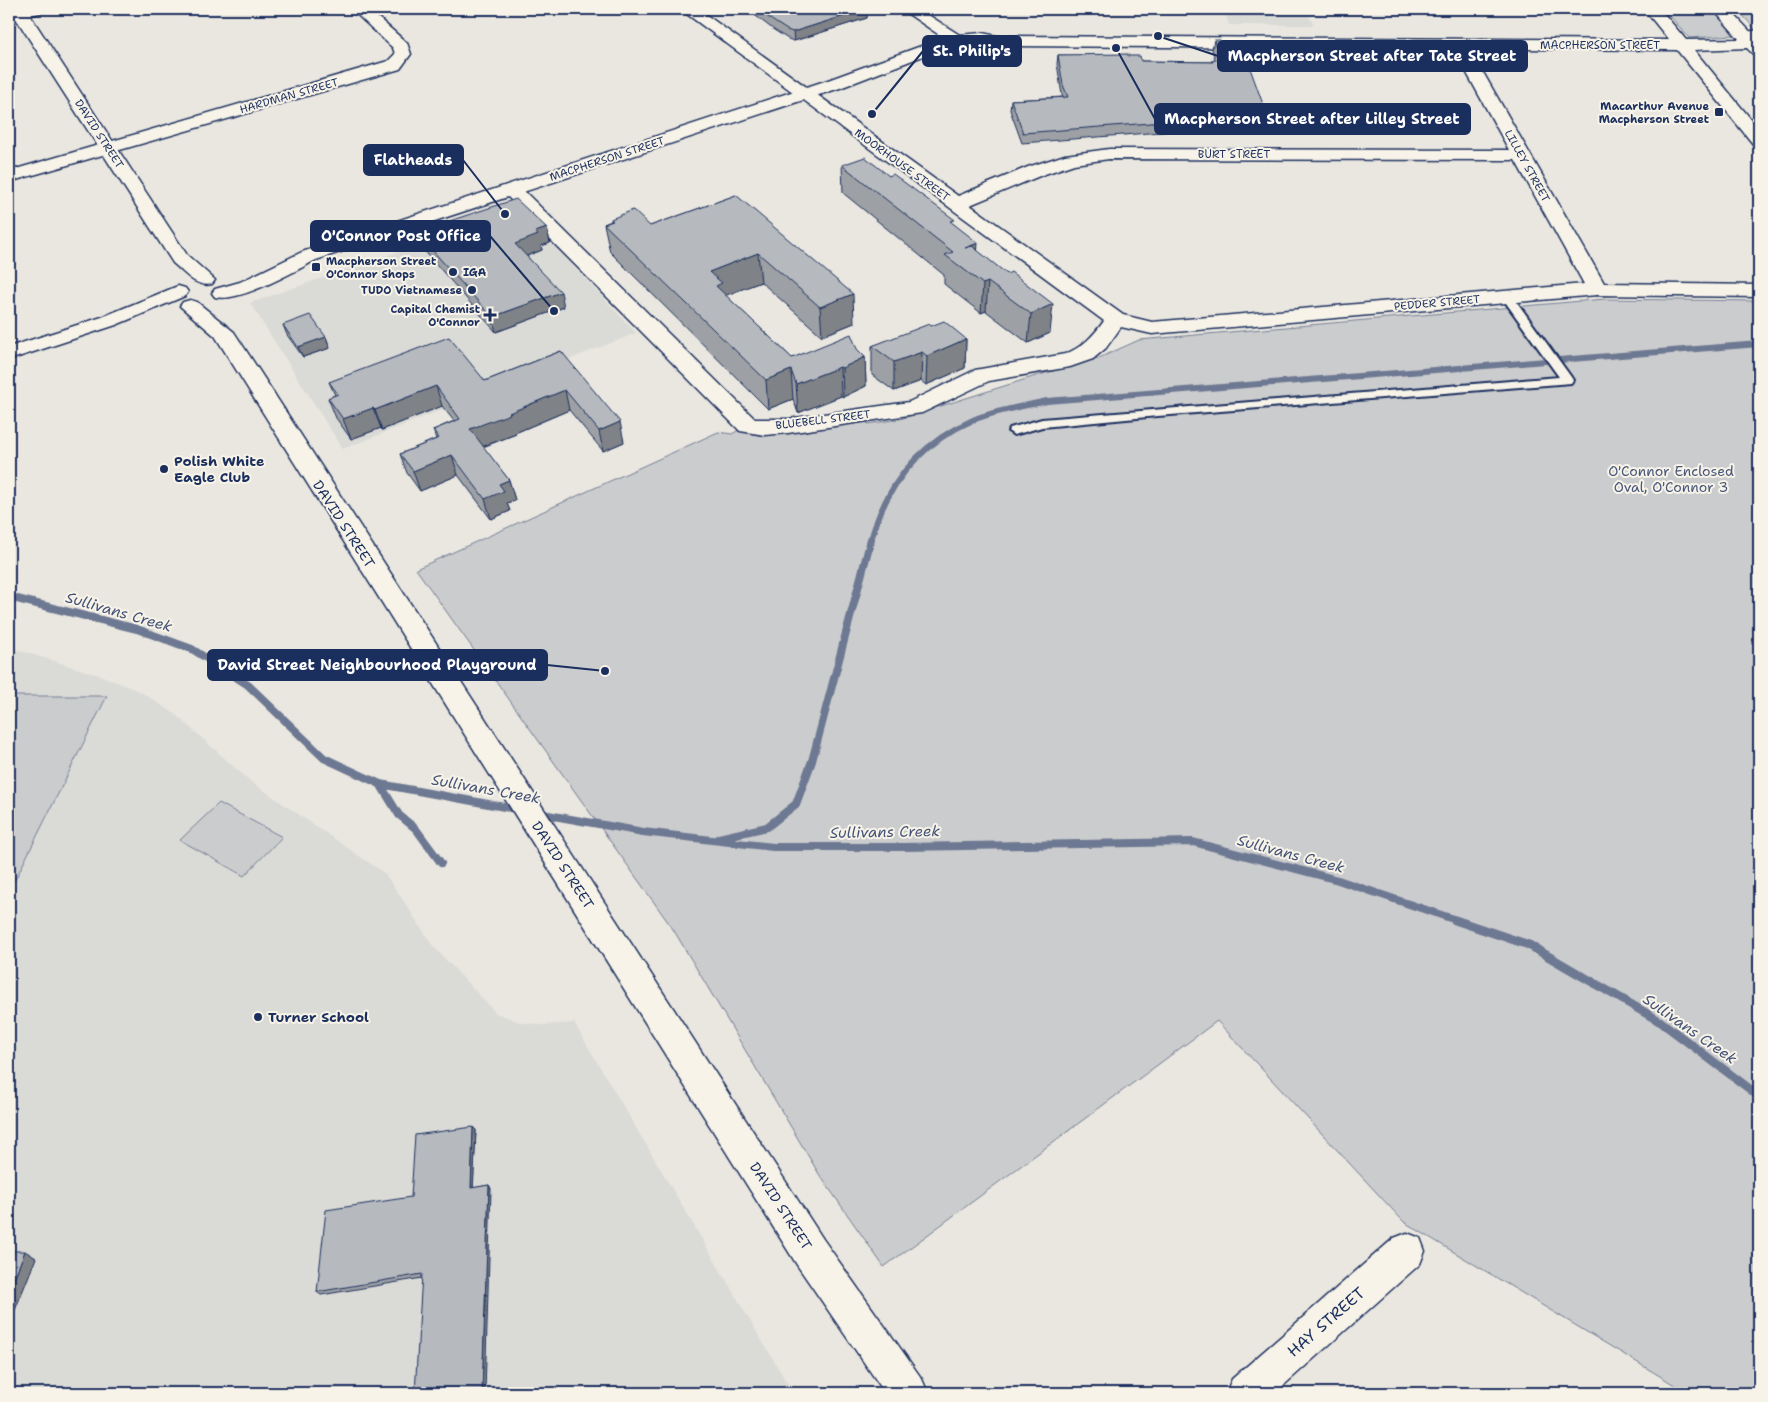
<svg xmlns="http://www.w3.org/2000/svg" width="1768" height="1402" font-family="'Shantell Sans',sans-serif">
<rect width="100%" height="100%" fill="#eae7e0"/>
<filter id="ink" filterUnits="userSpaceOnUse"><feTurbulence type="fractalNoise" baseFrequency=".02" numOctaves="2"/><feDisplacementMap in="SourceGraphic" scale="10" xChannelSelector="R" yChannelSelector="G"/><feConvolveMatrix kernelMatrix="1 2 1 2 8 2 1 2 1" color-interpolation-filters="sRGB"/></filter>
<g filter="url(#ink)">
<path fill="#dadad6" d="M 1224,9 L 1305,9 L 1314,25 L 1229,25 Z
M 521,209 L 636,333 L 343,449 L 250,303 Z
M 9,647 L 102,676 L 141,692 L 175,714 L 250,781 L 384,873 L 395,888 L 433,946 L 496,1013 L 520,1022 L 541,1025 L 574,1023 L 793,1393 L 9,1393 Z"/>
<path fill="#cbcccd" stroke="#737e96" d="M 1664,9 L 1712,9 L 1735,35 L 1689,38 Z
M 1737,9 L 1759,9 L 1759,29 L 1756,30 Z
M 1604,299 L 1759,301 L 1759,1393 L 1688,1393 L 1404,1222 L 1217,1021 L 884,1267 L 819,1174 L 673,929 L 416,569 L 718,432 L 732,434 L 737,431 L 758,433 L 867,422 L 868,424 L 900,419 L 1039,375 L 1099,358 L 1139,340 Z
M 9,696 L 107,696 L 15,880 L 9,880 Z
M 219,803 L 282,837 L 244,876 L 180,840 Z"/>
<g fill="none" stroke-linecap="round" stroke-linejoin="round">
<path stroke="#6d7892" stroke-width="6" d="M 871,540 C 886,484 919,444 973,420 C 993,411 1025,406 1047,401 L 1759,344"/>
<path stroke="#6d7892" stroke-width="8" d="M 9,597 L 137,629 L 192,649 L 248,685 L 324,758 L 380,784 L 521,810
M 380,784 L 399,815 L 416,829 L 441,863
M 537,813 L 643,832 L 773,847 L 904,847 L 1193,842 L 1338,880 L 1459,921
M 719,838 L 767,827 L 796,804 L 812,761 L 871,539"/>
<path stroke="#6d7892" stroke-width="9" d="M 1455,920 L 1529,945 L 1661,1022 L 1759,1096"/>
<g stroke="#1b2f5e" stroke-width="4">
<path id="lane" d="M 1507,293 L 1511,294 L 1571,377 L 1573,380 L 1571,383 L 1158,416 L 1042,427 L 1014,435 L 1008,431 L 1010,428 L 1042,419 L 1559,377 L 1501,296 Z"/>
</g>
<g stroke="#1b2f5e" stroke-width="3">
<path id="street" d="M 19,9 L 45,9 L 43,12 L 9,21 L 9,11 Z
M 351,9 L 368,9 L 407,43 L 411,54 L 400,69 L 9,182 L 9,171 L 388,61 L 395,54 L 393,48 Z
M 680,9 L 698,9 L 958,196 L 1028,167 L 1065,155 L 1109,149 L 1509,150 L 1451,44 L 1453,41 L 1465,41 L 1604,283 L 1759,285 L 1759,297 L 1597,295 L 1152,334 L 1121,327 L 1106,348 L 1093,359 L 1070,367 L 989,381 L 922,413 L 788,433 L 765,435 L 740,431 L 505,194 L 503,190 L 505,186 L 512,184 L 519,186 L 755,419 L 788,419 L 909,402 L 975,370 L 1065,354 C 1083,347 1093,336 1104,321 ZM 1109,159 L 1515,160 L 1584,284 L 1152,322 L 1123,315 L 970,205 L 1042,175 L 1074,164 Z
M 901,9 L 919,9 L 972,43 L 974,46 L 972,49 L 960,49 Z
M 1759,30 L 1759,40 L 1740,39 L 1738,36 L 1740,33 Z
M 1407,1233 L 1420,1238 L 1425,1251 L 1420,1264 L 1275,1393 L 1226,1393 L 1232,1379 L 1394,1238 Z"/>
</g>
<g stroke="#1b2f5e" stroke-width="3">
<path id="secondary" d="M 10,9 L 26,9 L 187,255 L 215,280 L 212,284 C 196,288 185,273 173,263 Z
M 1644,9 L 1660,9 L 1686,40 L 1739,39 L 1713,9 L 1729,9 L 1759,41 L 1759,56 L 1753,54 L 1747,48 L 1694,50 L 1759,129 L 1759,145 L 1753,144 L 1677,50 L 997,46 L 982,43 L 960,45 L 936,51 L 840,88 L 316,260 C 293,272 239,303 215,297 L 212,293 L 215,289 L 240,282 L 302,252 L 828,80 L 924,45 L 959,35 L 982,33 L 997,36 L 1669,40 Z
M 178,286 L 185,288 L 188,292 L 185,296 L 116,325 L 9,360 L 9,347 L 102,317 Z
M 190,300 L 197,302 L 234,332 L 823,1239 L 922,1379 L 928,1393 L 885,1393 L 797,1265 L 215,336 L 180,306 L 183,302 Z"/>
</g>
<use href="#lane" fill="#f7f3e8" fill-rule="evenodd"/>
<use href="#street" fill="#f7f3e8" fill-rule="evenodd"/>
<use href="#secondary" fill="#f7f3e8" fill-rule="evenodd"/>
</g>
<path fill="#9da0a4" stroke="#1b2f5e" d="M 748,9 L 867,9 L 867,18 L 794,41 L 788,39 L 774,30 L 748,10 Z
M 1214,40 L 1268,118 L 1266,128 L 1175,127 L 1174,131 L 1022,143 L 1010,110 L 1011,100 L 1063,97 L 1062,95 L 1057,64 L 1058,55 L 1128,56 L 1141,61 L 1212,62 L 1212,60 L 1215,60 L 1212,49 Z
M 842,165 L 889,176 L 954,225 L 1050,333 L 1028,343 L 986,311 L 981,313 L 944,284 L 944,275 L 843,193 Z
M 736,195 L 854,323 L 822,336 L 761,282 L 725,295 L 792,358 L 857,349 L 865,357 L 866,386 L 843,397 L 841,396 L 798,413 L 793,399 L 768,409 L 610,252 L 604,224 L 611,221 L 611,219 L 650,226 Z
M 547,228 L 550,243 L 541,246 L 542,250 L 527,256 L 564,307 L 496,332 L 421,247 L 416,232 Z
M 283,325 L 326,337 L 330,348 L 303,357 L 287,335 Z
M 931,326 L 966,339 L 965,368 L 926,385 L 921,381 L 894,391 L 872,375 L 872,346 Z
M 561,351 L 624,442 L 603,451 L 569,410 L 515,433 L 516,434 L 483,447 L 509,480 L 515,500 L 507,503 L 510,511 L 491,519 L 458,475 L 420,491 L 407,473 L 400,454 L 436,439 L 433,430 L 454,421 L 442,406 L 382,430 L 381,428 L 351,439 L 336,418 L 328,398 L 335,395 L 329,382 L 485,381 Z
M 473,1127 L 476,1130 L 473,1188 L 489,1185 L 491,1189 L 422,1278 L 321,1295 L 317,1292 L 411,1197 Z"/>
<path fill="#7f8286" stroke="#1b2f5e" d="M 866,9 L 867,9 L 867,18 L 794,41 L 793,32 Z
M 547,228 L 550,243 L 541,246 L 542,250 L 519,259 L 515,244 L 535,232 Z
M 978,243 L 976,271 L 965,248 Z
M 758,253 L 761,282 L 724,296 L 726,312 L 709,272 Z
M 988,282 L 986,311 L 981,313 L 983,284 Z
M 561,292 L 564,307 L 496,332 L 492,317 Z
M 853,294 L 854,323 L 822,336 L 820,307 Z
M 1053,304 L 1050,333 L 1028,343 L 1031,314 Z
M 326,337 L 330,348 L 303,357 L 298,347 Z
M 966,339 L 965,368 L 926,385 L 927,356 Z
M 922,352 L 921,381 L 894,391 L 894,362 Z
M 865,357 L 866,386 L 843,397 L 842,368 Z
M 840,367 L 841,396 L 798,413 L 796,384 Z
M 791,370 L 793,399 L 768,409 L 766,380 Z
M 436,386 L 442,406 L 382,430 L 375,410 Z
M 565,390 L 569,410 L 515,433 L 516,434 L 476,449 L 470,429 Z
M 373,408 L 381,428 L 351,439 L 343,419 Z
M 620,422 L 624,442 L 603,451 L 599,431 Z
M 452,455 L 458,475 L 420,491 L 413,471 Z
M 509,480 L 515,500 L 507,503 L 510,511 L 491,519 L 485,499 L 499,484 Z
M 473,1127 L 476,1130 L 473,1192 L 471,1188 Z
M 489,1185 L 491,1189 L 485,1393 L 482,1393 Z
M 25,1251 L 36,1258 L 9,1325 L 9,1291 Z"/>
<path fill="#b6babf" stroke="#1b2f5e" d="M 758,9 L 866,9 L 793,32 L 787,30 L 773,21 Z
M 1214,40 L 1220,40 L 1237,60 L 1247,60 L 1268,118 L 1175,117 L 1176,121 L 1023,133 L 1011,100 L 1068,97 L 1063,85 L 1058,55 L 1128,54 L 1128,56 L 1140,56 L 1141,61 L 1213,62 L 1212,60 L 1219,60 Z
M 865,157 L 889,176 L 893,174 L 955,220 L 950,221 L 978,243 L 965,248 L 972,246 L 1007,274 L 1011,272 L 1053,304 L 1031,314 L 988,282 L 983,284 L 945,255 L 953,252 L 842,165 Z
M 736,195 L 853,294 L 820,307 L 758,253 L 709,272 L 722,283 L 716,286 L 792,358 L 851,334 L 857,349 L 865,357 L 842,368 L 840,367 L 796,384 L 791,370 L 766,380 L 604,224 L 613,221 L 611,219 L 633,210 L 650,226 Z
M 516,199 L 547,228 L 535,232 L 538,235 L 515,244 L 561,292 L 492,317 L 416,232 Z
M 310,315 L 326,337 L 298,347 L 283,325 Z
M 944,321 L 966,339 L 927,356 L 922,352 L 894,362 L 872,346 L 929,324 L 931,326 Z
M 449,337 L 485,381 L 561,351 L 620,422 L 599,431 L 565,390 L 509,413 L 510,414 L 470,429 L 509,480 L 499,484 L 504,491 L 485,499 L 452,455 L 413,471 L 400,454 L 439,438 L 433,430 L 460,419 L 436,386 L 375,410 L 373,408 L 343,419 L 328,398 L 338,394 L 329,382 Z
M 473,1127 L 471,1188 L 489,1185 L 482,1393 L 415,1393 L 422,1274 L 317,1292 L 326,1210 L 411,1197 L 415,1135 Z
M 9,1251 L 25,1251 L 9,1291 Z"/>
</g>
<g fill="#1b2f5e" stroke="#f7f3e8" stroke-width="2">
<rect x="1714" y="107" width="10" height="10" rx="2.5"/>
<rect x="311" y="262" width="10" height="10" rx="2.5"/>
<circle cx="453" cy="272" r="5"/>
<circle cx="472" cy="290" r="5"/>
<path d="M487.5 307.5h5v5h5v5h-5v5h-5v-5h-5v-5h5z"/>
<circle cx="164" cy="469" r="5"/>
<circle cx="258" cy="1017" r="5"/>
</g>
<g text-anchor="middle" dominant-baseline="central" stroke-width="4" stroke-linejoin="round" paint-order="stroke">
<g font-size="11" fill="#1b2f5e" stroke="#f7f3e8">
<text x="1600" y="45">MACPHERSON STREET</text>
<text transform="translate(289 96) rotate(-16)">HARDMAN STREET</text>
<text transform="translate(99 134) rotate(57)">DAVID STREET</text>
<text x="1234" y="154">BURT STREET</text>
<text transform="translate(607 159) rotate(-18)">MACPHERSON STREET</text>
<text transform="translate(902 165) rotate(36)">MOORHOUSE STREET</text>
<text transform="translate(1527 166) rotate(61)">LILLEY STREET</text>
<text transform="translate(1437 303) rotate(-5)">PEDDER STREET</text>
<text transform="translate(823 420) rotate(-7)">BLUEBELL STREET</text>
</g>
<g font-size="11" font-weight="bold" fill="#1b2f5e" stroke="#f7f3e8" text-anchor="end">
<text x="1709" y="106">Macarthur Avenue<tspan x="1709" dy="13">Macpherson Street</tspan></text>
<text x="326" y="261" text-anchor="start">Macpherson Street<tspan x="326" dy="13">O'Connor Shops</tspan></text>
<text x="463" y="272" text-anchor="start">IGA</text>
<text x="462" y="290">TUDO Vietnamese</text>
<text x="480" y="309">Capital Chemist<tspan x="480" dy="13">O'Connor</tspan></text>
</g>
<g font-size="14" font-weight="bold" fill="#1b2f5e" stroke="#f7f3e8" text-anchor="start">
<text x="174" y="461">Polish White<tspan x="174" dy="16">Eagle Club</tspan></text>
<text x="268" y="1017">Turner School</text>
</g>
<g font-size="14" fill="#47567a" stroke="#f7f3e8">
<text x="1671" y="471">O'Connor Enclosed<tspan x="1671" dy="16">Oval, O'Connor 3</tspan></text>
</g>
<g font-size="14" fill="#1b2f5e" stroke="#f7f3e8">
<text transform="translate(344 524) rotate(57)">DAVID STREET</text>
<text transform="translate(563 865) rotate(57)">DAVID STREET</text>
<text transform="translate(781 1206) rotate(57)">DAVID STREET</text>
</g>
<g font-size="15" font-style="italic" fill="#445378" stroke="#f7f3e8">
<text transform="translate(119 612) rotate(16)">Sullivans Creek</text>
<text transform="translate(486 789) rotate(10)">Sullivans Creek</text>
<text transform="translate(885 832) rotate(-1)">Sullivans Creek</text>
<text transform="translate(1291 854) rotate(15)">Sullivans Creek</text>
<text transform="translate(1690 1029) rotate(35)">Sullivans Creek</text>
</g>
<g font-size="16" fill="#1b2f5e" stroke="#f7f3e8">
<text transform="translate(1326 1322) rotate(-41)">HAY STREET</text>
</g>
</g>
<path fill="none" stroke="#1b2f5e" stroke-width="2" d="M872 114L923 51M1158 36L1218 56M1116 48L1155 119M505 214L463 160M554 311L490 236M605 671L547 665"/>
<g fill="#1b2f5e" stroke="#f7f3e8" stroke-width="2">
<circle cx="872" cy="114" r="5"/>
<circle cx="1158" cy="36" r="5"/>
<circle cx="1116" cy="48" r="5"/>
<circle cx="505" cy="214" r="5"/>
<circle cx="554" cy="311" r="5"/>
<circle cx="605" cy="671" r="5"/>
</g>
<g fill="#1b2f5e" stroke="#1b2f5e" stroke-width="2">
<rect x="923" y="36" width="98" height="30" rx="5"/>
<rect x="1218" y="41" width="309" height="30" rx="5"/>
<rect x="1155" y="104" width="315" height="30" rx="5"/>
<rect x="364" y="145" width="99" height="30" rx="5"/>
<rect x="311" y="221" width="179" height="30" rx="5"/>
<rect x="208" y="650" width="339" height="30" rx="5"/>
</g>
<g font-size="15" text-anchor="middle" font-weight="bold" fill="#fff">
<text x="972" y="56">St. Philip's</text>
<text x="1372" y="61">Macpherson Street after Tate Street</text>
<text x="1312" y="124">Macpherson Street after Lilley Street</text>
<text x="413" y="165">Flatheads</text>
<text x="401" y="241">O'Connor Post Office</text>
<text x="377" y="670">David Street Neighbourhood Playground</text>
</g>
<rect width="1768" height="1402" fill="none" stroke="#f7f3e8" stroke-width="30"/>
<rect x="15" y="15" width="1738" height="1372" fill="none" stroke="#1b2f5e" stroke-width="2" filter="url(#ink)"/>
</svg>
